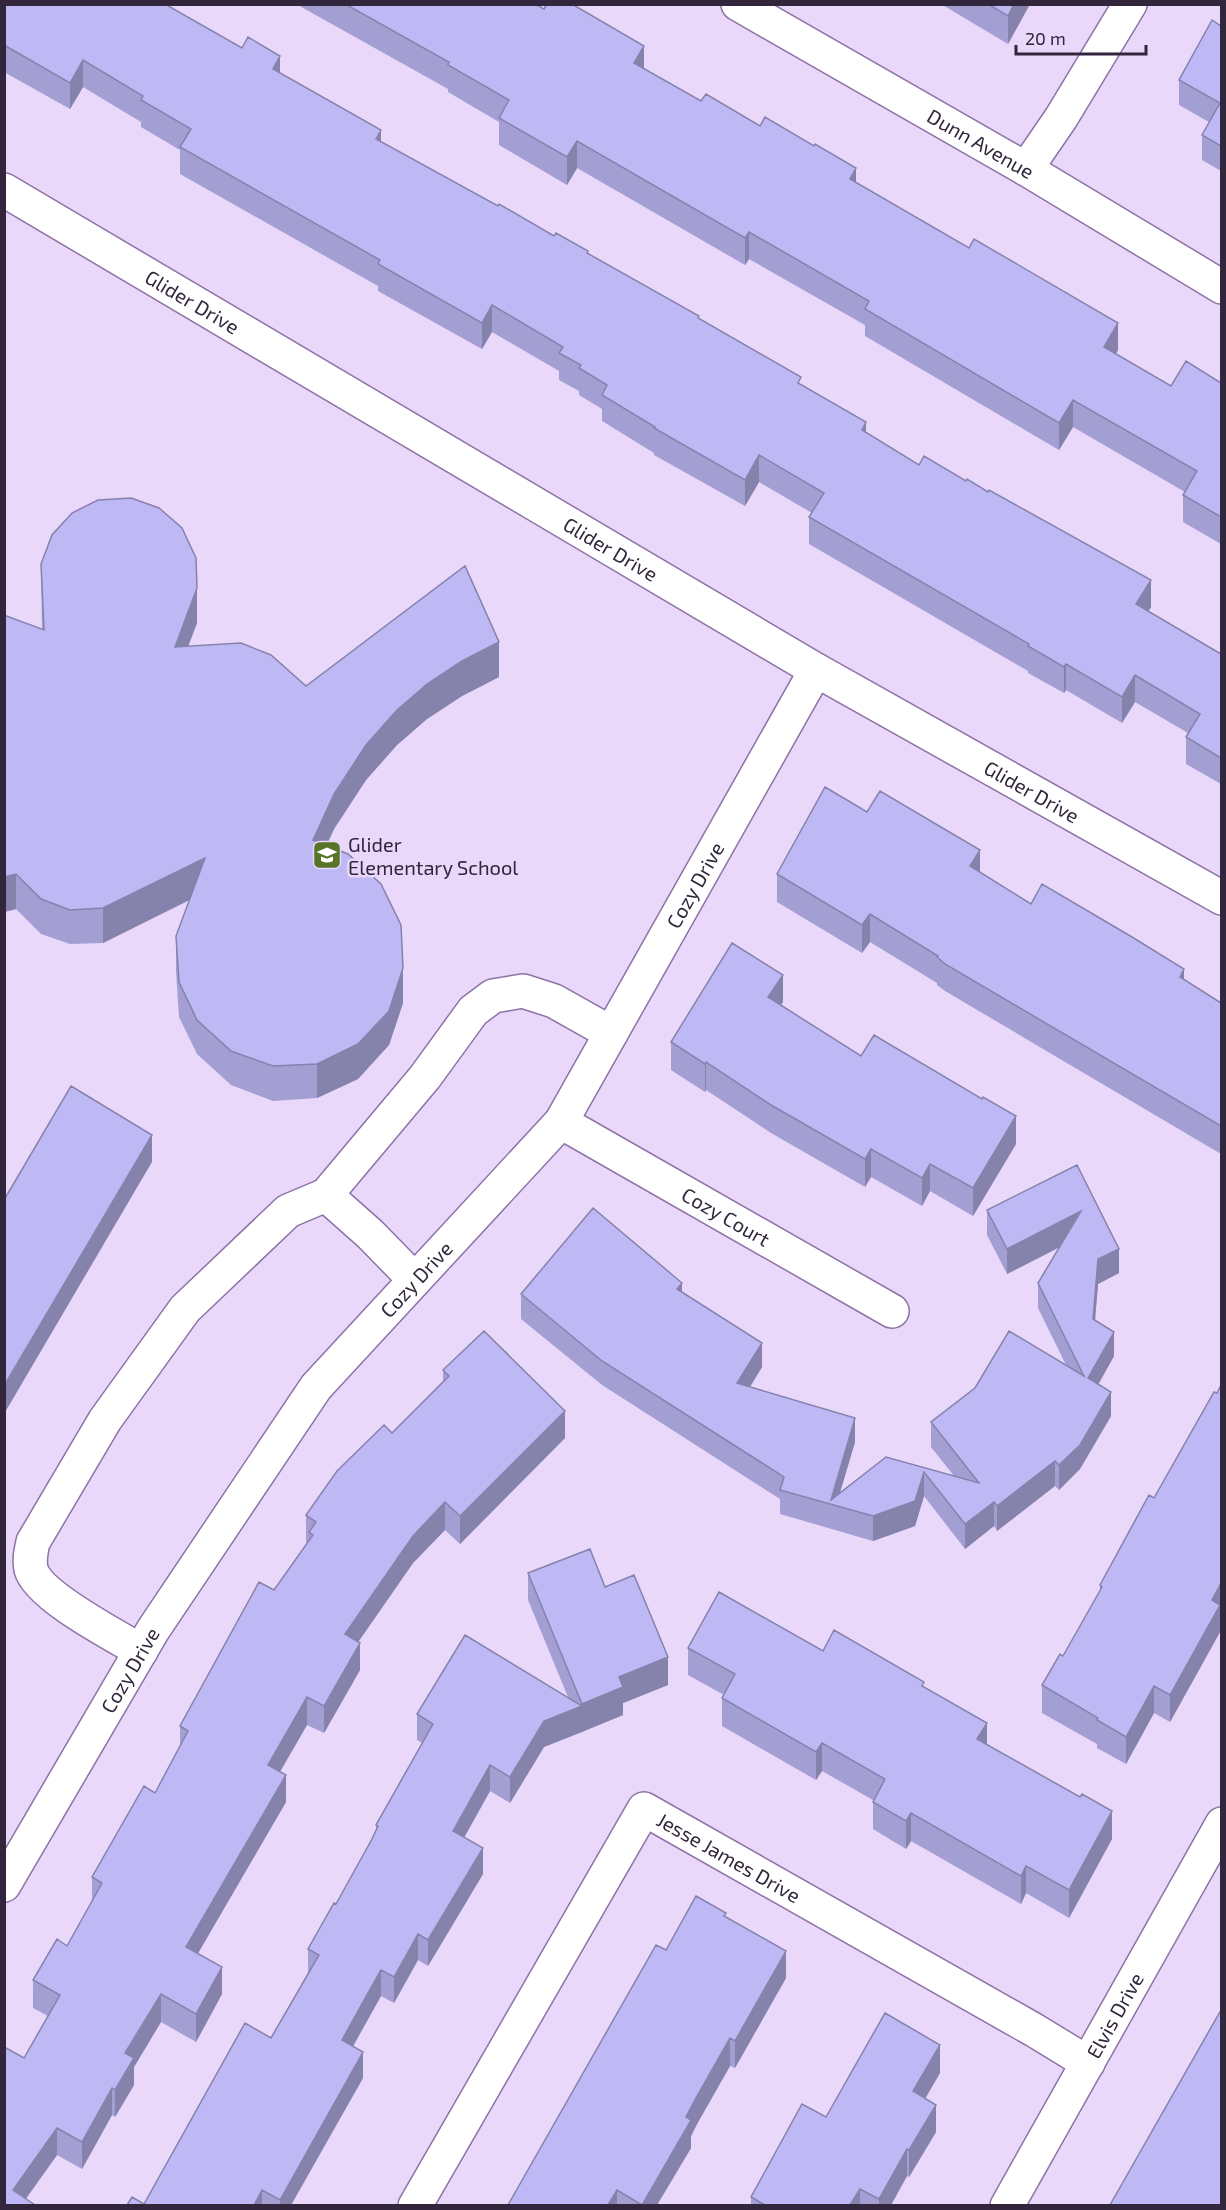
<svg xmlns="http://www.w3.org/2000/svg" width="1226" height="2210" font-family="'Exo 2',sans-serif">
<rect width="100%" height="100%" fill="#ead8fb"/>
<g fill="none" stroke-linecap="round" stroke-linejoin="round">
<g stroke="#8d72a6" stroke-width="36">
<g id="minor">
<path id="s1" d="M 738,4 L 1026,169 L 1222,287"/>
<path d="M 1026,169 L 1061,118 L 1130,4"/>
<path id="s2" d="M 4,190 L 816,670 L 1222,898"/>
<path id="s3" d="M 561,1122 L 892,1311"/>
<path d="M 326,1195 L 425,1077 L 473,1011 L 493,996 L 523,991 L 554,1001 L 611,1033"/>
<path d="M 141,1651 C 116,1636 38,1596 31,1569 C 29,1560 31,1551 33,1542 L 105,1420 L 185,1309 L 288,1211 L 326,1195 L 370,1234 L 415,1280"/>
<path id="s4" d="M 4,1885 L 153,1630 L 316,1387 L 561,1122 L 816,670"/>
<path id="s5" d="M 415,2206 L 644,1809 L 1034,2030 L 1088,2063"/>
<path id="s6" d="M 1007,2206 L 1222,1824"/>
</g>
</g>
<use href="#minor" stroke="#fff" stroke-width="33"/>
</g>
<path fill="#a39fd3" d="M 4,4 L 280,73 L 381,142 L 498,206 L 588,253 L 699,319 L 801,385 L 866,433 L 1151,607 L 1148,611 L 1221,654 L 1221,784 L 1186,764 L 1186,737 L 1188,733 L 1135,702 L 1122,723 L 1066,690 L 1064,693 L 1028,673 L 1028,671 L 809,544 L 809,517 L 812,513 L 759,482 L 745,506 L 654,455 L 654,453 L 602,421 L 602,409 L 579,395 L 579,391 L 559,380 L 559,371 L 492,332 L 482,349 L 378,291 L 378,286 L 180,174 L 180,150 L 141,127 L 141,122 L 83,87 L 70,109 L 4,72 Z
M 296,4 L 535,4 L 644,69 L 701,101 L 760,126 L 856,182 L 1118,350 L 1116,354 L 1171,386 L 1221,383 L 1221,544 L 1183,522 L 1183,495 L 1185,492 L 1073,427 L 1059,450 L 865,336 L 865,325 L 749,259 L 745,265 L 577,168 L 567,185 L 499,145 L 499,122 L 448,92 L 448,89 Z
M 941,4 L 1030,4 L 1008,44 Z
M 1221,26 L 1221,171 L 1202,160 L 1202,135 L 1209,122 L 1179,105 L 1179,80 Z
M 41,564 L 197,623 L 188,646 L 306,686 L 499,677 L 462,696 L 427,719 L 397,745 L 366,780 L 334,829 L 326,846 L 403,1003 L 389,1045 L 358,1079 L 317,1098 L 273,1101 L 231,1085 L 197,1054 L 179,1017 L 176,971 L 176,936 L 190,900 L 103,943 L 70,944 L 41,934 L 16,909 L 4,912 L 42,629 Z
M 867,812 L 980,872 L 1031,904 L 1184,980 L 1221,1003 L 1221,1154 L 945,991 L 937,985 L 937,983 L 870,942 L 862,953 L 777,902 L 777,874 Z
M 783,1002 L 781,1005 L 861,1056 L 1016,1144 L 973,1216 L 930,1191 L 922,1206 L 871,1177 L 865,1187 L 771,1133 L 706,1090 L 705,1092 L 671,1070 L 671,1042 Z
M 987,1210 L 1119,1273 L 1098,1284 L 1095,1320 L 1114,1356 L 1098,1384 L 1111,1416 L 1080,1469 L 1059,1490 L 1055,1486 L 997,1531 L 994,1526 L 965,1549 L 924,1496 L 915,1526 L 873,1541 L 780,1514 L 780,1499 L 602,1385 L 521,1319 L 521,1294 L 682,1293 L 762,1367 L 750,1387 L 855,1442 L 840,1492 L 886,1457 L 954,1476 L 931,1447 L 931,1422 L 1066,1365 L 1038,1308 L 1038,1283 L 1060,1247 L 1007,1274 L 987,1235 Z
M 443,1370 L 565,1438 L 460,1544 L 445,1530 L 413,1563 L 358,1642 L 360,1670 L 324,1733 L 307,1725 L 280,1772 L 286,1802 L 198,1953 L 222,1994 L 196,2042 L 161,2022 L 134,2067 L 134,2085 L 115,2117 L 112,2115 L 82,2169 L 57,2155 L 26,2199 L 4,2205 L 24,2058 L 48,2016 L 33,2008 L 33,1980 L 67,1946 L 92,1901 L 92,1877 L 155,1793 L 180,1746 L 180,1726 L 307,1543 L 306,1542 L 306,1515 L 392,1433 L 443,1381 Z
M 1217,1393 L 1220,1632 L 1170,1722 L 1154,1713 L 1126,1764 L 1097,1748 L 1097,1744 L 1042,1713 L 1042,1685 L 1063,1656 L 1100,1592 L 1100,1585 L 1154,1498 Z
M 528,1573 L 605,1587 L 668,1685 L 623,1703 L 623,1715 L 544,1747 L 510,1803 L 490,1791 L 464,1838 L 483,1874 L 428,1966 L 418,1960 L 394,2003 L 381,1996 L 364,2026 L 353,2046 L 363,2078 L 291,2205 L 127,2205 L 144,2204 L 271,2038 L 308,1973 L 308,1949 L 336,1904 L 372,1839 L 376,1830 L 376,1825 L 422,1743 L 417,1740 L 417,1714 L 568,1697 L 528,1600 Z
M 688,1648 L 823,1651 L 924,1687 L 987,1744 L 1112,1839 L 1069,1918 L 1026,1893 L 1021,1904 L 911,1841 L 906,1849 L 873,1829 L 873,1800 L 822,1771 L 816,1780 L 722,1726 L 722,1698 L 724,1695 L 688,1675 Z
M 726,1917 L 786,1978 L 735,2068 L 730,2066 L 697,2124 L 691,2136 L 691,2148 L 657,2205 L 508,2205 L 666,1950 Z
M 940,2073 L 925,2099 L 936,2132 L 909,2177 L 907,2176 L 891,2205 L 751,2205 L 751,2197 L 826,2117 Z"/>
<path fill="#8582ac" d="M 1014,4 L 1030,4 L 1008,44 L 1008,16 Z
M 644,46 L 644,73 L 634,63 Z
M 280,56 L 280,83 L 273,69 Z
M 83,60 L 83,87 L 70,109 L 70,83 Z
M 381,130 L 381,157 L 376,139 Z
M 577,141 L 577,168 L 567,185 L 567,157 Z
M 856,168 L 856,195 L 850,179 Z
M 749,232 L 749,259 L 745,265 L 745,238 Z
M 492,305 L 492,332 L 482,349 L 482,323 Z
M 1118,323 L 1118,350 L 1104,374 L 1104,347 Z
M 1073,400 L 1073,427 L 1059,450 L 1059,423 Z
M 866,422 L 866,449 L 862,430 Z
M 759,455 L 759,482 L 745,506 L 745,480 Z
M 1151,580 L 1151,607 L 1136,631 L 1136,604 Z
M 197,588 L 197,623 L 175,681 L 175,647 Z
M 499,642 L 499,677 L 462,696 L 427,719 L 397,745 L 366,780 L 334,829 L 313,875 L 313,840 L 334,794 L 366,745 L 397,710 L 427,684 L 462,661 Z
M 1066,664 L 1066,690 L 1064,693 L 1064,667 Z
M 1135,675 L 1135,702 L 1122,723 L 1122,697 Z
M 980,850 L 980,877 L 970,866 Z
M 205,858 L 205,892 L 103,943 L 103,908 Z
M 16,874 L 16,909 L 4,912 L 4,877 Z
M 870,914 L 870,942 L 862,953 L 862,925 Z
M 403,968 L 403,1003 L 389,1045 L 358,1079 L 317,1098 L 317,1064 Z
M 1184,969 L 1184,996 L 1180,977 Z
M 783,975 L 783,1002 L 768,1025 L 768,997 Z
M 706,1062 L 706,1090 L 705,1092 L 705,1064 Z
M 1016,1116 L 1016,1144 L 973,1216 L 973,1188 Z
M 152,1135 L 152,1162 L 4,1414 L 4,1386 Z
M 871,1149 L 871,1177 L 865,1187 L 865,1159 Z
M 930,1164 L 930,1191 L 922,1206 L 922,1178 Z
M 1081,1211 L 1081,1236 L 1007,1274 L 1007,1249 Z
M 1119,1249 L 1119,1273 L 1098,1284 L 1093,1344 L 1093,1319 L 1098,1259 Z
M 682,1283 L 682,1308 L 677,1289 Z
M 1114,1332 L 1114,1356 L 1088,1403 L 1088,1378 Z
M 762,1343 L 762,1367 L 737,1408 L 737,1383 Z
M 1111,1392 L 1111,1416 L 1080,1469 L 1059,1490 L 1059,1465 Z
M 565,1411 L 565,1438 L 460,1544 L 460,1516 Z
M 855,1418 L 855,1442 L 836,1506 L 831,1500 Z
M 1055,1461 L 1055,1486 L 997,1531 L 997,1506 Z
M 924,1472 L 924,1496 L 915,1526 L 873,1541 L 873,1516 Z
M 445,1502 L 445,1530 L 413,1563 L 345,1661 L 345,1634 L 413,1536 Z
M 994,1502 L 994,1526 L 965,1549 L 965,1524 Z
M 1221,1583 L 1220,1632 L 1170,1722 L 1170,1695 L 1212,1600 Z
M 360,1643 L 360,1670 L 324,1733 L 324,1706 Z
M 668,1657 L 668,1685 L 623,1703 L 623,1715 L 582,1732 L 582,1704 L 619,1677 Z
M 1154,1686 L 1154,1713 L 1126,1764 L 1126,1737 Z
M 307,1697 L 307,1725 L 268,1792 L 268,1765 Z
M 582,1706 L 582,1732 L 544,1747 L 510,1803 L 510,1777 L 544,1721 Z
M 987,1723 L 987,1750 L 977,1739 Z
M 822,1743 L 822,1771 L 816,1780 L 816,1752 Z
M 490,1765 L 490,1791 L 453,1857 L 453,1831 Z
M 286,1775 L 286,1802 L 186,1974 L 186,1947 Z
M 1112,1811 L 1112,1839 L 1069,1918 L 1069,1890 Z
M 911,1813 L 911,1841 L 906,1849 L 906,1821 Z
M 483,1848 L 483,1874 L 428,1966 L 428,1940 Z
M 1026,1866 L 1026,1893 L 1021,1904 L 1021,1876 Z
M 418,1934 L 418,1960 L 394,2003 L 394,1977 Z
M 786,1951 L 786,1978 L 735,2068 L 735,2041 Z
M 222,1967 L 222,1994 L 196,2042 L 196,2014 Z
M 381,1970 L 381,1996 L 342,2066 L 342,2040 Z
M 161,1994 L 161,2022 L 134,2067 L 134,2085 L 115,2117 L 115,2090 L 125,2053 Z
M 730,2038 L 730,2066 L 697,2124 L 691,2136 L 691,2148 L 657,2205 L 642,2205 L 697,2096 Z
M 940,2045 L 940,2073 L 913,2119 L 913,2091 Z
M 363,2052 L 363,2078 L 291,2205 L 280,2205 L 280,2200 Z
M 112,2088 L 112,2115 L 82,2169 L 82,2142 Z
M 936,2105 L 936,2132 L 909,2177 L 909,2150 Z
M 57,2128 L 57,2155 L 21,2205 L 13,2190 Z
M 907,2149 L 907,2176 L 891,2205 L 879,2205 L 879,2199 Z
M 860,2189 L 860,2205 L 850,2205 Z
M 262,2190 L 262,2205 L 254,2205 Z
M 617,2190 L 617,2205 L 608,2205 Z"/>
<path fill="#beb9f5" stroke="#8582ac" stroke-width="1.5" d="M 4,4 L 165,4 L 242,48 L 248,37 L 280,56 L 273,69 L 381,130 L 376,139 L 498,206 L 499,204 L 554,236 L 556,233 L 588,251 L 587,253 L 699,316 L 698,318 L 801,377 L 798,383 L 866,422 L 862,430 L 919,465 L 924,456 L 966,481 L 967,479 L 988,492 L 989,490 L 1151,580 L 1136,604 L 1221,654 L 1221,758 L 1186,737 L 1200,714 L 1135,675 L 1122,697 L 1066,664 L 1064,667 L 1028,646 L 1029,644 L 809,517 L 824,493 L 759,455 L 745,480 L 654,428 L 655,427 L 602,395 L 607,385 L 579,368 L 581,365 L 559,353 L 563,347 L 492,305 L 482,323 L 378,264 L 380,260 L 180,147 L 191,129 L 141,100 L 143,96 L 83,60 L 70,83 L 4,45 Z
M 345,4 L 535,4 L 544,9 L 547,4 L 572,4 L 644,46 L 634,63 L 701,101 L 706,94 L 760,126 L 765,117 L 814,146 L 815,144 L 856,168 L 850,179 L 969,248 L 974,239 L 1118,323 L 1104,347 L 1171,386 L 1186,361 L 1221,383 L 1221,517 L 1183,495 L 1197,471 L 1073,400 L 1059,423 L 865,309 L 869,301 L 749,232 L 745,238 L 577,141 L 567,157 L 499,118 L 509,100 L 448,65 L 449,62 Z
M 988,4 L 1014,4 L 1008,16 Z
M 1212,20 L 1221,26 L 1221,146 L 1202,135 L 1220,103 L 1179,80 Z
M 131,498 L 159,508 L 182,528 L 196,558 L 197,588 L 175,647 L 241,643 L 271,655 L 306,686 L 465,566 L 499,642 L 462,661 L 427,684 L 397,710 L 366,745 L 334,794 L 313,840 L 348,854 L 381,884 L 401,925 L 403,968 L 389,1011 L 358,1044 L 317,1064 L 273,1066 L 231,1051 L 197,1020 L 179,982 L 176,936 L 205,858 L 103,908 L 70,910 L 41,899 L 16,874 L 4,877 L 4,615 L 44,630 L 41,564 L 52,535 L 72,513 L 98,500 Z
M 825,787 L 867,812 L 880,791 L 980,850 L 970,866 L 1031,904 L 1042,884 L 1132,937 L 1184,969 L 1180,977 L 1221,1003 L 1221,1126 L 945,964 L 937,957 L 938,956 L 870,914 L 862,925 L 777,874 Z
M 732,943 L 783,975 L 768,997 L 861,1056 L 874,1035 L 982,1099 L 983,1097 L 1016,1116 L 973,1188 L 930,1164 L 922,1178 L 871,1149 L 865,1159 L 771,1105 L 706,1062 L 705,1064 L 671,1042 Z
M 71,1086 L 152,1135 L 4,1386 L 4,1200 Z
M 1077,1165 L 1119,1249 L 1098,1259 L 1093,1319 L 1114,1332 L 1088,1378 L 1111,1392 L 1080,1445 L 1059,1465 L 1055,1461 L 997,1506 L 994,1502 L 965,1524 L 924,1472 L 915,1501 L 873,1516 L 780,1490 L 784,1477 L 602,1361 L 521,1294 L 593,1208 L 682,1283 L 677,1289 L 762,1343 L 737,1383 L 855,1418 L 831,1500 L 886,1457 L 979,1483 L 931,1422 L 975,1388 L 1009,1331 L 1084,1376 L 1038,1283 L 1081,1211 L 1007,1249 L 987,1210 Z
M 484,1331 L 565,1411 L 460,1516 L 445,1502 L 413,1536 L 345,1634 L 360,1643 L 324,1706 L 307,1697 L 268,1765 L 286,1775 L 186,1947 L 222,1967 L 196,2014 L 161,1994 L 125,2053 L 134,2058 L 115,2090 L 112,2088 L 82,2142 L 57,2128 L 13,2190 L 35,2205 L 4,2205 L 4,2050 L 6,2048 L 24,2058 L 60,1995 L 33,1980 L 57,1939 L 67,1946 L 102,1883 L 92,1877 L 144,1786 L 155,1793 L 188,1731 L 180,1726 L 259,1582 L 274,1590 L 313,1535 L 309,1532 L 316,1522 L 306,1515 L 337,1471 L 384,1425 L 392,1433 L 449,1376 L 443,1370 Z
M 1221,1385 L 1221,1583 L 1212,1600 L 1220,1605 L 1170,1695 L 1154,1686 L 1126,1737 L 1097,1720 L 1098,1718 L 1042,1685 L 1060,1654 L 1063,1656 L 1102,1587 L 1100,1585 L 1149,1495 L 1154,1498 L 1214,1392 L 1217,1393 Z
M 590,1549 L 605,1587 L 634,1575 L 668,1657 L 619,1677 L 623,1687 L 582,1704 L 528,1573 Z
M 719,1592 L 823,1651 L 834,1630 L 924,1682 L 922,1686 L 987,1723 L 977,1739 L 1080,1797 L 1082,1794 L 1112,1811 L 1069,1890 L 1026,1866 L 1021,1876 L 911,1813 L 906,1821 L 873,1802 L 885,1779 L 822,1743 L 816,1752 L 722,1698 L 735,1674 L 688,1648 Z
M 465,1635 L 582,1706 L 544,1721 L 510,1777 L 490,1765 L 453,1831 L 483,1848 L 428,1940 L 418,1934 L 394,1977 L 381,1970 L 364,2000 L 342,2040 L 363,2052 L 280,2200 L 262,2190 L 254,2205 L 127,2205 L 132,2197 L 144,2204 L 245,2023 L 271,2038 L 319,1955 L 308,1949 L 334,1903 L 336,1904 L 372,1839 L 378,1826 L 376,1825 L 433,1724 L 417,1714 Z
M 696,1896 L 726,1913 L 724,1916 L 786,1951 L 735,2041 L 730,2038 L 697,2096 L 686,2117 L 691,2120 L 642,2205 L 617,2190 L 608,2205 L 508,2205 L 656,1945 L 666,1950 Z
M 1221,2010 L 1221,2205 L 1110,2205 Z
M 885,2013 L 940,2045 L 913,2091 L 936,2105 L 909,2150 L 907,2149 L 879,2199 L 860,2189 L 850,2205 L 765,2205 L 751,2197 L 802,2104 L 826,2117 Z"/>
<defs>
<g id="school-square" transform="scale(1.5)"><rect x="-9" y="-9" width="18" height="18" rx="4" fill="#577429" stroke="#ead8fb"/><path d="M0-5L7-2L0 1L-7-2ZM-4 1L0 2.5L4 1V4Q0 6-4 4Z" fill="#fff"/></g>
</defs>
<g fill-rule="evenodd">
<use href="#school-square" x="327" y="855"/>
</g>
<g text-anchor="middle" dominant-baseline="central" stroke-width="5" stroke-linejoin="round" paint-order="stroke">
<g font-size="20" fill="#31263c" stroke="#ead8fb">
<text stroke="none"><textPath href="#s1" startOffset="280">Dunn Avenue</textPath></text>
<text stroke="none"><textPath href="#s2" startOffset="219">Glider Drive</textPath></text>
<text stroke="none"><textPath href="#s2" startOffset="705">Glider Drive</textPath></text>
<text stroke="none"><textPath href="#s2" startOffset="1191">Glider Drive</textPath></text>
<text stroke="none"><textPath href="#s4" startOffset="1221">Cozy Drive</textPath></text>
<text stroke="none"><textPath href="#s3" startOffset="190">Cozy Court</textPath></text>
<text stroke="none"><textPath href="#s4" startOffset="735">Cozy Drive</textPath></text>
<text stroke="none"><textPath href="#s4" startOffset="249">Cozy Drive</textPath></text>
<text stroke="none"><textPath href="#s5" startOffset="556">Jesse James Drive</textPath></text>
<text stroke="none"><textPath href="#s6" startOffset="219">Elvis Drive</textPath></text>
</g>
<g font-size="20" fill="#31263c" stroke="#ead8fb" text-anchor="start">
<text x="348" y="844">Glider<tspan x="348" dy="23">Elementary School</tspan></text>
</g>
</g>
<rect width="1226" height="2210" fill="none" stroke="#31263c" stroke-width="12"/>
<path d="M1016 45v9h130v-9" fill="none" stroke="#31263c" stroke-width="3"/>
<text x="1025" y="45" font-size="18" fill="#31263c" stroke="#ead8fb" stroke-width="4.5" paint-order="stroke">20 m</text>
</svg>
